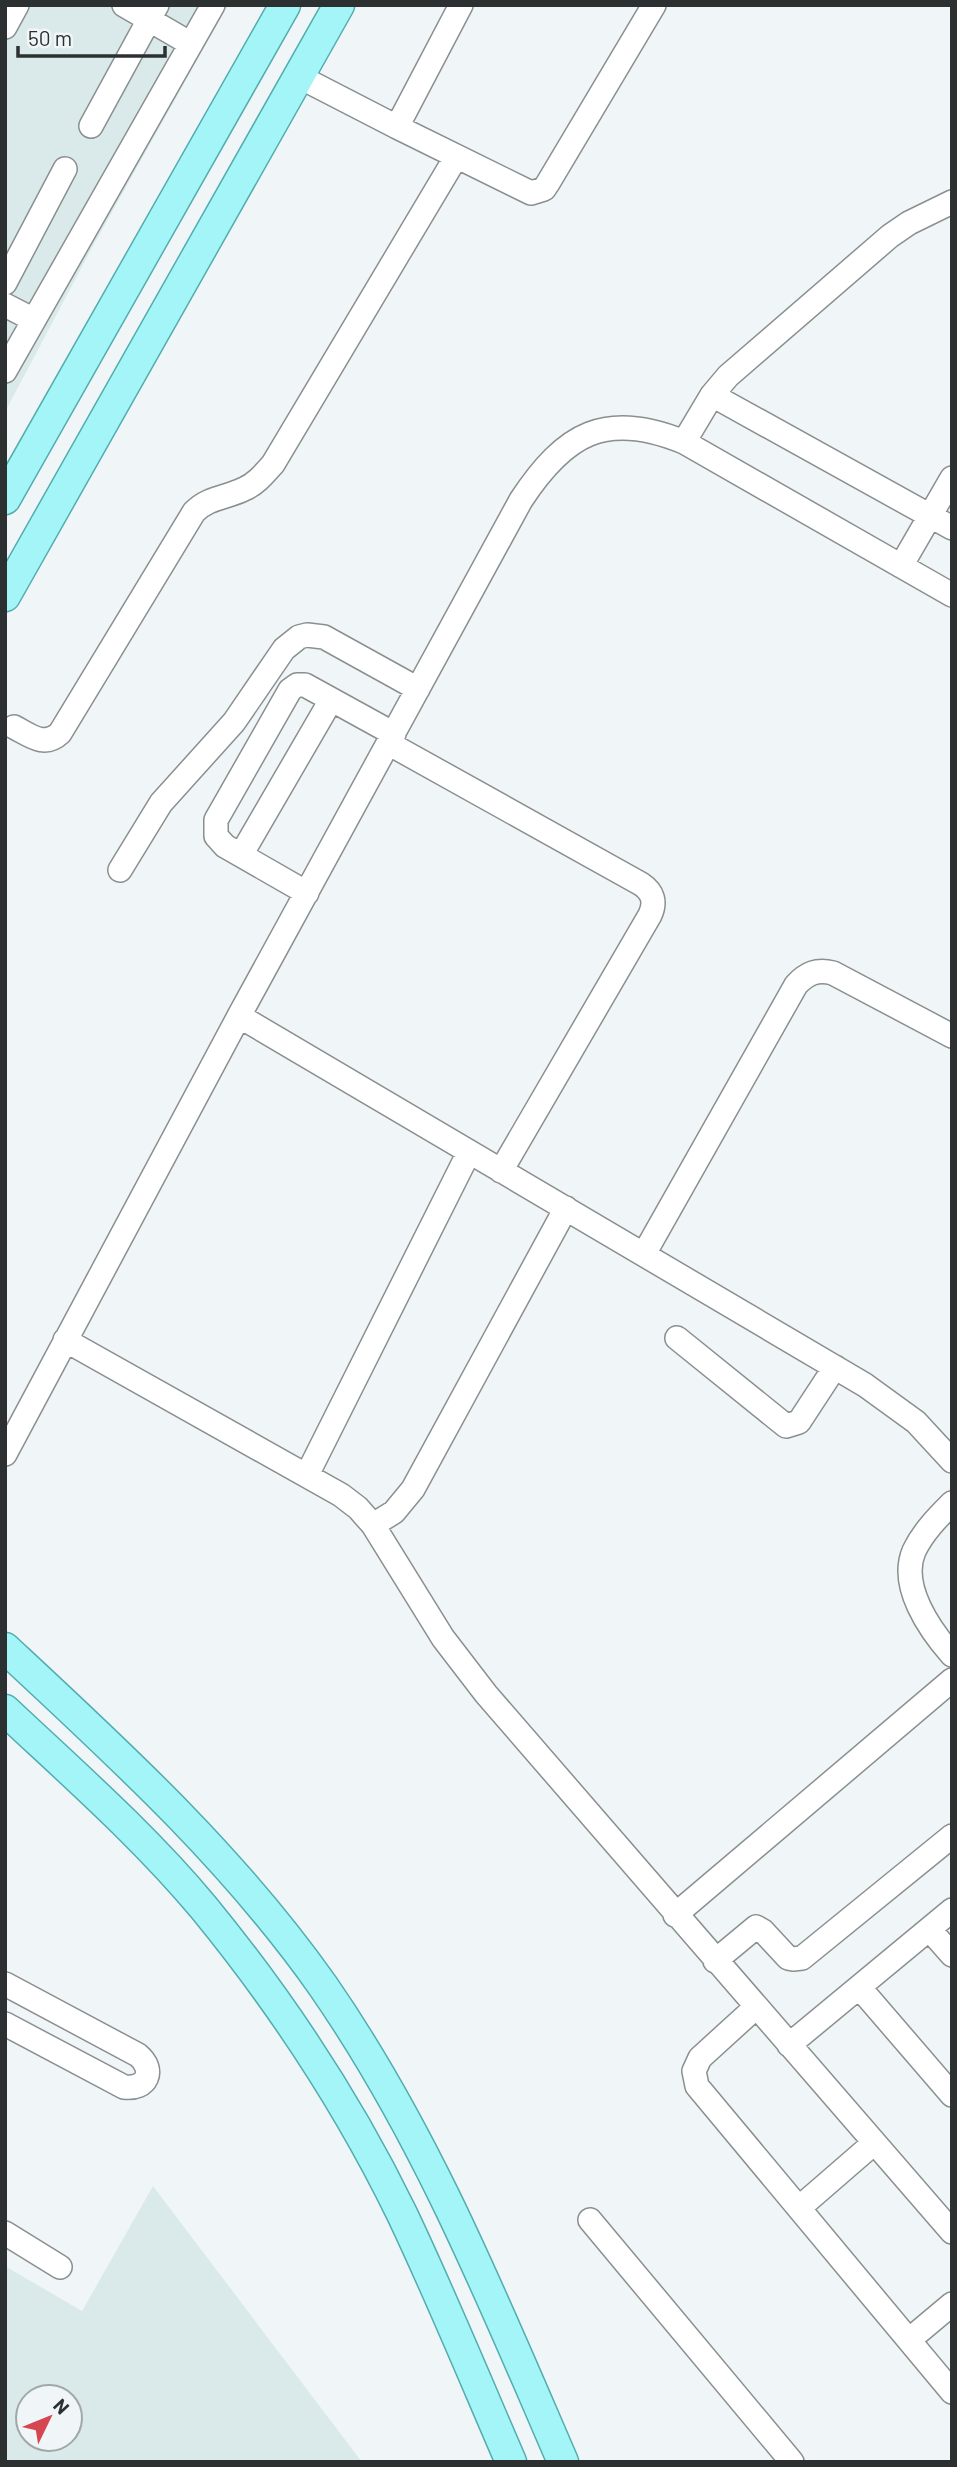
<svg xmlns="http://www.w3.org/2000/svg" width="957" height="2467" font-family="Barlow,sans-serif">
<rect width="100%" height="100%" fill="#f0f6f7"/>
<path fill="#daeaea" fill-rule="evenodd" d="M 5,5 L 228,5 L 93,246 L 5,412 Z
M 153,2186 L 362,2462 L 5,2462 L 5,2266 L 82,2311 ZM 28,2397 L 70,2397 L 70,2439 L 28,2439 Z"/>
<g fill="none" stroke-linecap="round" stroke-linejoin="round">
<g stroke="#8a8f8f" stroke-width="26">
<path id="minor" d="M 124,5 L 191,44
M 461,5 L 397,127 L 531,193 L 544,189 L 548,183 L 654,5
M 5,27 L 17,5
M 298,76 L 397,127
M 91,126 L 157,5
M 5,283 L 65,169
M 5,305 L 34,320
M 5,371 L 213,5
M 712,395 L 952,528
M 684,442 L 712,395 L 728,376 L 890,236 L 909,223 L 952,202
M 901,566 L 952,478
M 14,727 C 30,735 44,748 60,733 L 194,512 C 209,497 226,498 244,489 C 256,484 264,474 273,464 L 456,157
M 388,743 L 641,884 C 653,892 656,902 650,915 L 501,1171
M 241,855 L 331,700
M 120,870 L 161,803 L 234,722 L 284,649 L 299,637 L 307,635 L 324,637 L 418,689
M 307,893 L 225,846 L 216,836 L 216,820 L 290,690 L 297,685 L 305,685 L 394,734
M 239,1016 L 865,1385 L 916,1422 L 952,1461
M 644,1254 L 796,985 C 807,973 817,969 833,973 L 952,1036
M 677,1338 L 786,1426 L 799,1422 L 835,1367
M 65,1340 L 341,1495 L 358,1508 L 373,1525 L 443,1638 L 486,1694 L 952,2232
M 5,1454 L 239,1016 L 521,500 C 565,433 606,410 684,442 L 952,595
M 307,1475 L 469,1152
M 952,1503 C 938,1517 923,1532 914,1551 C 899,1586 930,1630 952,1655
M 373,1525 L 394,1512 L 413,1489 L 566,1208
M 675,1915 L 952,1680
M 929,1929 L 952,1955
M 715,1961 L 756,1927 L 763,1931 L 788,1958 L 793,1959 L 802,1958 L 952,1836
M 5,1984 L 138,2055 C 156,2070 147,2090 124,2087 L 5,2024
M 859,1987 L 952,2095
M 756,2007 L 700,2058 L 694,2071 L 697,2086 L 952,2392
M 789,2045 L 952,1910
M 799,2208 L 874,2143
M 590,2220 L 792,2462
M 5,2233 L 60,2267
M 909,2340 L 952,2304"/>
</g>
<g stroke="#53acaf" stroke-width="33">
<path id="major" d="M 5,499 L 285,5
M 5,596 L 339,5
M 5,1648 C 119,1754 233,1858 323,1986 C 425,2133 492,2298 563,2462
M 5,1710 C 73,1774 144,1836 204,1908 C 281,2002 349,2105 402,2214 C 441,2296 475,2379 511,2462"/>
</g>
<use href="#minor" stroke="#fff" stroke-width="23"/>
<use href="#major" stroke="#a4f5f8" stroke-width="30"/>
</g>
<rect width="957" height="2467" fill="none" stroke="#2d3030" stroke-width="14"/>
<g transform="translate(49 2418) rotate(47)"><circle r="33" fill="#f0f6f7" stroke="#a2a7a7" stroke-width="2"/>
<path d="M0-5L12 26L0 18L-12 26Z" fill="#d64652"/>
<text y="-10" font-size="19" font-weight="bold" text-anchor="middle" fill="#2d3030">N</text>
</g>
<path d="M18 46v10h147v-10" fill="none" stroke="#2d3030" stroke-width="3.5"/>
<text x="28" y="46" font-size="21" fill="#2d3030" stroke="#f0f6f7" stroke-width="5" paint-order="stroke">50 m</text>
</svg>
